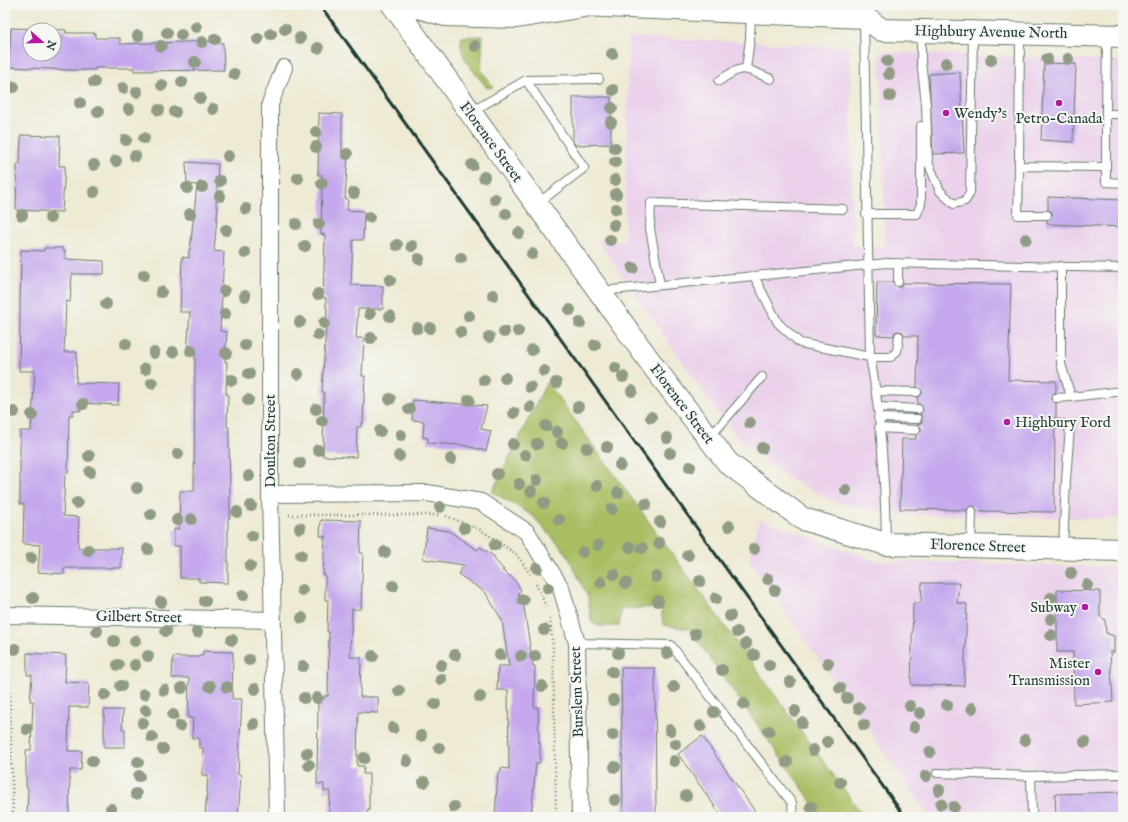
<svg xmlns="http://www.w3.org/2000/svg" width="1128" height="822" font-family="'IM FELL English',serif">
<rect width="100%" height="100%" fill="#f6f6f2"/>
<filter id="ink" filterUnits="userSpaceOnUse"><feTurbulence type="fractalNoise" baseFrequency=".025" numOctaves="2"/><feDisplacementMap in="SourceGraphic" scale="8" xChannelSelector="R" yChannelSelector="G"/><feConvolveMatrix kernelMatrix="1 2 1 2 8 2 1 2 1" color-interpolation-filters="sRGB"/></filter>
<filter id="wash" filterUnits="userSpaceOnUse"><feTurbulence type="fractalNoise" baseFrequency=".012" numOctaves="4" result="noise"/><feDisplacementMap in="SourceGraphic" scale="16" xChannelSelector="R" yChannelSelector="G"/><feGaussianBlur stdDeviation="0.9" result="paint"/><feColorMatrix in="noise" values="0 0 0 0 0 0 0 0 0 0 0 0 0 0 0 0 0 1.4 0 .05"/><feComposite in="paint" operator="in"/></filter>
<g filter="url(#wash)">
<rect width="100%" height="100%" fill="#eeead4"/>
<path fill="#ebd1eb" d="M 629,37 L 850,47 L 853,246 L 885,246 L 880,52 L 1123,61 L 1123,519 L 898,514 L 838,503 L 786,477 L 758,455 L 728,427 L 597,240 L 624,242 Z
M 760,519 L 875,561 L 1123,567 L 1123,817 L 930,817 L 749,560 Z"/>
<path fill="#a9be62" stroke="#647e4b" d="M 483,36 L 481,69 L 493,87 L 487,88 C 477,74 456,55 462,37 Z
M 547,382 L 864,817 L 818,817 L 815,806 L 689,629 L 663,625 L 661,607 L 621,609 L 619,626 L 597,626 L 591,620 L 588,597 L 567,554 L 532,515 L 492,492 Z"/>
<g id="blocks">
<path fill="#c5a8ed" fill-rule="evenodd" d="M 11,28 L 66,30 L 66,33 L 95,33 L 95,38 L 120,38 L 120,44 L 218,41 L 218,43 L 223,43 L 224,70 L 134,71 L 134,68 L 95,68 L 95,70 L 70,70 L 9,67 ZM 30,30 L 54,30 L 54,54 L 30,54 Z
M 1044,63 L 1076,64 L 1073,142 L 1041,140 Z
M 960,72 L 964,153 L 933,154 L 929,74 Z
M 573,97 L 611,97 L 611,144 L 575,145 L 573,141 Z
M 319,113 L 342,114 L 342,155 L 348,155 L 345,199 L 348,199 L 347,210 L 364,211 L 363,240 L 353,240 L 351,285 L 383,286 L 383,309 L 358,309 L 356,338 L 364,338 L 362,376 L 365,376 L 363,423 L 361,423 L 361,427 L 357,427 L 356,457 L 323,456 L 324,392 L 322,392 L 327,308 L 326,308 L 326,298 L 323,298 L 325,235 L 321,234 L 322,184 L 322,175 L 318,175 Z
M 21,135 L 60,136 L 59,166 L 65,166 L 62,212 L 16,210 L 17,164 L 20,164 Z
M 186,162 L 218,164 L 216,207 L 218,207 L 214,251 L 224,252 L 220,331 L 227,332 L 225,362 L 227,362 L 226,394 L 228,394 L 227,427 L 229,427 L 229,439 L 230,492 L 230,518 L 228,518 L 228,583 L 199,582 L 199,578 L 180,578 L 180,546 L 174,546 L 174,529 L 179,529 L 180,491 L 194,491 L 195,353 L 187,352 L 190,312 L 180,312 L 182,257 L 189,258 L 189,250 L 190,250 L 197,185 L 187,184 Z
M 1048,197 L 1123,200 L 1123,227 L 1047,224 L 1047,220 L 1052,215 L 1052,212 L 1048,210 Z
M 44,248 L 63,248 L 63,251 L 65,251 L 65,259 L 104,261 L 104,274 L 72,274 L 70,302 L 66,301 L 64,352 L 77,352 L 76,383 L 119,384 L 118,405 L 80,403 L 80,411 L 73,410 L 73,415 L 69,415 L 68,473 L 65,473 L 63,516 L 79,517 L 78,548 L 122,548 L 121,568 L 64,568 L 64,574 L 38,572 L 40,545 L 23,544 L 24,504 L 20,504 L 20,431 L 31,431 L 35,371 L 19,371 L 21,250 L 44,251 Z
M 877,282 L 893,282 L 898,287 L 901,287 L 903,283 L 1011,284 L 1008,380 L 1056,381 L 1056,392 L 1053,394 L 1051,398 L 1052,401 L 1056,403 L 1056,418 L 1051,419 L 1050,422 L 1051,427 L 1055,429 L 1054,512 L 977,511 L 975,507 L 972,506 L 967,510 L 900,509 L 902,439 L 916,439 L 916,435 L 921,431 L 921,427 L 917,425 L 922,422 L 922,417 L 920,414 L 923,409 L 921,405 L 918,403 L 917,397 L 921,395 L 922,392 L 917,387 L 918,336 L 904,336 L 903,332 L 899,331 L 895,332 L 893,336 L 876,335 Z
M 413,400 L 487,406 L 481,429 L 491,431 L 486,451 L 462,445 L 428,443 L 428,438 L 423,437 L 424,421 L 412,420 Z
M 321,520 L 361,521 L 360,553 L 363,553 L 361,609 L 352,609 L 350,657 L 361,657 L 360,697 L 378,697 L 378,713 L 358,712 L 357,766 L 364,766 L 363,774 L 369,774 L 369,811 L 367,811 L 366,817 L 329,817 L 330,791 L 324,791 L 324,784 L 317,784 L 318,699 L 324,699 L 324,696 L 328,696 L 329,632 L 327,632 L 328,600 L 325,600 L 325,575 L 323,575 L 325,536 L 320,536 Z
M 427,528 L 449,531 L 477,550 L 480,547 L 495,557 L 494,559 L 504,570 L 502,570 L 503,571 L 514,579 L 521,590 L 518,593 L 523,601 L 533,666 L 535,666 L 534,707 L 538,707 L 539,743 L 540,743 L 540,763 L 536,763 L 531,817 L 495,817 L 498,772 L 501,772 L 501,768 L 509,769 L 508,690 L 497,690 L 498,666 L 509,666 L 502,620 L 485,592 L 458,574 L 464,565 L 423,559 Z
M 922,583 L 959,583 L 957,603 L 967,604 L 964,686 L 911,685 L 913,603 L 921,603 Z
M 1057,590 L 1100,591 L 1100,616 L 1105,620 L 1106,633 L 1114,636 L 1114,653 L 1110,651 L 1113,702 L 1074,704 L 1073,652 L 1057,652 Z
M 203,651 L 233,652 L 232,699 L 242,699 L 238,774 L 241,775 L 238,817 L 205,817 L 208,775 L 202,775 L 203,748 L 199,748 L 199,738 L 192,738 L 193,718 L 188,718 L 189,678 L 172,678 L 173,657 L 199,657 L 199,655 L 203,655 Z
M 27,653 L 66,655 L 65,682 L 89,683 L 88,707 L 69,707 L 68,751 L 82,751 L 81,770 L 70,770 L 69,817 L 27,817 L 28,787 L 26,787 L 26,750 L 31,750 L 33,701 L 30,701 L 32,675 L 27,675 Z
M 621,668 L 655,668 L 656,817 L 623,817 Z
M 104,710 L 123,710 L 122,729 L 125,729 L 125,747 L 104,747 Z
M 702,736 L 759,817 L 722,817 L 678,754 Z
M 1123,792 L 1123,817 L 1056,817 L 1055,794 Z"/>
</g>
</g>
<g filter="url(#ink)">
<use href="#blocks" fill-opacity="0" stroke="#677a6c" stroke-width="1"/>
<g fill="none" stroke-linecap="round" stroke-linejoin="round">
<g stroke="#677a6c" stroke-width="10">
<path id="service" d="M 864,20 L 870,357 L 891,357 L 897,351 L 899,336
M 921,32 L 921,64
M 1020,34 L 1019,166 L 1105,167
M 921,60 L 926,104 L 928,162 L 940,191 L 954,204 L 965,201 L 970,193 L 973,34
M 746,69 L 750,39 L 751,14
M 526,80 L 599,79
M 719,81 C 744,63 744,68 771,79
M 471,112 L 526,80 L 584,168 L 537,204
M 1106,114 L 1107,37
M 1123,114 L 1106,114 L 1106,182 L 1123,183
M 1019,166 L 1018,215 L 1047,215
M 866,214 L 917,214 L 921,204 L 921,126
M 1061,266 L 1061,364 L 1071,397 L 1123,391
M 754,276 L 778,323 L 800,343 L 870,357 C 882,418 885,481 886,543
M 898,282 L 898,263
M 660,285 L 650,228 L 651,203 L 843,209
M 602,291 L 887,263 L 1123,268
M 877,391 L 917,392
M 1056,398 L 1071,397
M 879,407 L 918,409
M 878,418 L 917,419
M 1055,423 L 1070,426 L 1066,480 L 1063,548
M 879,428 L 916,430
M 710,437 L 762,377
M 971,546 L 972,511
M 577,643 L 671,645 L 792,803 L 793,817
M 937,773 L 1031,776
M 1032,817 L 1031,776 L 1123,774"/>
</g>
<g stroke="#677a6c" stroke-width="18">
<path id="minor" d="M 270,494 L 427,493 L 481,502 L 527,532 L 561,588 L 577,643 L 580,817
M 5,615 L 273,620
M 277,817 L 270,494 L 270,104 L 284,68"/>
</g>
<g stroke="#677a6c" stroke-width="24">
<path id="secondary" d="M 393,5 L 656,370 L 728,463 L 803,519 L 886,544 L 1123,550
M 411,5 L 445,15 L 517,17 L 584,6
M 582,5 L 864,17 L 882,30 L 1123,36"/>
</g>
<path stroke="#677a6c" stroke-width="2.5" stroke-dasharray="1 3" stroke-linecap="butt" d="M 289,515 L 441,515
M 446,516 L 481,530 L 516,554 L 530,574
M 536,584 L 546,606
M 550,619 L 553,648 L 556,817
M 8,632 L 13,817"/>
<use href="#service" stroke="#fff" stroke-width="8"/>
<use href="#minor" stroke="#fff" stroke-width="16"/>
<use href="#secondary" stroke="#fff" stroke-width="22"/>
<path stroke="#1f3d34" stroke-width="3" d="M 320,5 L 905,817"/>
</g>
<g fill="#8f9c83">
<circle cx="196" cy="27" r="6"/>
<circle cx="285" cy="29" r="6"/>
<circle cx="167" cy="33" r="6"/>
<circle cx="271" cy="34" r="6"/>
<circle cx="181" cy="35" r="6"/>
<circle cx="138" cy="36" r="6"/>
<circle cx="300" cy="38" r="6"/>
<circle cx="215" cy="39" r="6"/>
<circle cx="258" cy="39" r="6"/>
<circle cx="202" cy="42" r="6"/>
<circle cx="161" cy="46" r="6"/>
<circle cx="475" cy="46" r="6"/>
<circle cx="318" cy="48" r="6"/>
<circle cx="612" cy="54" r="6"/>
<circle cx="1047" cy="59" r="6"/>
<circle cx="1068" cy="59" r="6"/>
<circle cx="991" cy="60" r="6"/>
<circle cx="887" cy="61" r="6"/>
<circle cx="195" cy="62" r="6"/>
<circle cx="946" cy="63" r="6"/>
<circle cx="234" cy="74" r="6"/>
<circle cx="889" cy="74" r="6"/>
<circle cx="94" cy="82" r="6"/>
<circle cx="182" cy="82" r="6"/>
<circle cx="162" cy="85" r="6"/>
<circle cx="14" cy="87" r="6"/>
<circle cx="123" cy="88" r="6"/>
<circle cx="613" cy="90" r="6"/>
<circle cx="137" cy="92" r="6"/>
<circle cx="890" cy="96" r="6"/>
<circle cx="200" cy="98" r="6"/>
<circle cx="80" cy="103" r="6"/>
<circle cx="612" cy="108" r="6"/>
<circle cx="129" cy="109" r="6"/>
<circle cx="213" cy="109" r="6"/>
<circle cx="159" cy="110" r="6"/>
<circle cx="98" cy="112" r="6"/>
<circle cx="175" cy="112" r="6"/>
<circle cx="611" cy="122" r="6"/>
<circle cx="316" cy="132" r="6"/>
<circle cx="144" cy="138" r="6"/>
<circle cx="126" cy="140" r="6"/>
<circle cx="316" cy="147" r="6"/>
<circle cx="615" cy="148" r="6"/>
<circle cx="347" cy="154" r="6"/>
<circle cx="135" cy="156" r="6"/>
<circle cx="228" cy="156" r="6"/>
<circle cx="116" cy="161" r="6"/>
<circle cx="615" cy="162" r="6"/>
<circle cx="94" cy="165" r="6"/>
<circle cx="472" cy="165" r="6"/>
<circle cx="484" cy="177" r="6"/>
<circle cx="298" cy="178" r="6"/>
<circle cx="615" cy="180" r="6"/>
<circle cx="220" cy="181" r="6"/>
<circle cx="322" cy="183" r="6"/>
<circle cx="202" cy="187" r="6"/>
<circle cx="187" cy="188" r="6"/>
<circle cx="94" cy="192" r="6"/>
<circle cx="354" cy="193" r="6"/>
<circle cx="616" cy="194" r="6"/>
<circle cx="220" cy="196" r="6"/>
<circle cx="495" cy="199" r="6"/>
<circle cx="246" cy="209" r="6"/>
<circle cx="616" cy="209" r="6"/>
<circle cx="190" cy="214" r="6"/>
<circle cx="506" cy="214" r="6"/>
<circle cx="22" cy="215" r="6"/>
<circle cx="369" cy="217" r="6"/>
<circle cx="50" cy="218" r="6"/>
<circle cx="296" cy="224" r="6"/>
<circle cx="319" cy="224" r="6"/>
<circle cx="614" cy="225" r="6"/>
<circle cx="226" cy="230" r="6"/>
<circle cx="519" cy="233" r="6"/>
<circle cx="1026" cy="239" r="6"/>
<circle cx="610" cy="240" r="6"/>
<circle cx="397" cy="245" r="6"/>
<circle cx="305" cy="246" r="6"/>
<circle cx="412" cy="246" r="6"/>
<circle cx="245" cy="253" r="6"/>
<circle cx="532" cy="254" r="6"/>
<circle cx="461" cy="258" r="6"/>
<circle cx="419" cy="259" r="6"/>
<circle cx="633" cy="268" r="6"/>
<circle cx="144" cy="275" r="6"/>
<circle cx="390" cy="280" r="6"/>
<circle cx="224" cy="291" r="6"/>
<circle cx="161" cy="292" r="6"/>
<circle cx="318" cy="294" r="6"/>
<circle cx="493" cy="295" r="6"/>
<circle cx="245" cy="296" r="6"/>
<circle cx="106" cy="304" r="6"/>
<circle cx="570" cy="310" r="6"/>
<circle cx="225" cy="314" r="6"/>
<circle cx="370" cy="314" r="6"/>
<circle cx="390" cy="316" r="6"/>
<circle cx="469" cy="316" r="6"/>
<circle cx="300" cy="322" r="6"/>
<circle cx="324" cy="323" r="6"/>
<circle cx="580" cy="323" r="6"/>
<circle cx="417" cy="328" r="6"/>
<circle cx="430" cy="328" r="6"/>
<circle cx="518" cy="331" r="6"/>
<circle cx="461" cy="332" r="6"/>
<circle cx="504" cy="332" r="6"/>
<circle cx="318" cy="335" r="6"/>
<circle cx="489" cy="337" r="6"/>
<circle cx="371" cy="338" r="6"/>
<circle cx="126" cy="344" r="6"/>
<circle cx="245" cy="345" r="6"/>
<circle cx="595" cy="345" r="6"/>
<circle cx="532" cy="350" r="6"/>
<circle cx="191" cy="351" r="6"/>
<circle cx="173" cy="352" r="6"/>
<circle cx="154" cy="353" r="6"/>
<circle cx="226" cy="353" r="6"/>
<circle cx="615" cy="368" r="6"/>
<circle cx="145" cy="369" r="6"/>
<circle cx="544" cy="371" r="6"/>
<circle cx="249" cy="374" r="6"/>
<circle cx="298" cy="374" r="6"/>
<circle cx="623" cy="377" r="6"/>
<circle cx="505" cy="378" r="6"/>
<circle cx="232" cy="380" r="6"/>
<circle cx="484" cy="380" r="6"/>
<circle cx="152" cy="383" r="6"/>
<circle cx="556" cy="383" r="6"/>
<circle cx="530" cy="387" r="6"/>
<circle cx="632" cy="391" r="6"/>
<circle cx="390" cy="399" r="6"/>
<circle cx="248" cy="400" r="6"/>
<circle cx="469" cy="400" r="6"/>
<circle cx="83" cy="404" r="6"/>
<circle cx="530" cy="407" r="6"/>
<circle cx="578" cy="407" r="6"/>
<circle cx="316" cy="409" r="6"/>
<circle cx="409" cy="409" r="6"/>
<circle cx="14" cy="412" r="6"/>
<circle cx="514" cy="413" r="6"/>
<circle cx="32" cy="415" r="6"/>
<circle cx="651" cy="417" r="6"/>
<circle cx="322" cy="421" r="6"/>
<circle cx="750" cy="423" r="6"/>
<circle cx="546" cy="426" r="6"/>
<circle cx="380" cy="431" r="6"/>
<circle cx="557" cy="432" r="6"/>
<circle cx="401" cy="435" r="6"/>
<circle cx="667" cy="438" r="6"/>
<circle cx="562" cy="443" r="6"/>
<circle cx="513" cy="444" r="6"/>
<circle cx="537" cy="444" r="6"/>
<circle cx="607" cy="447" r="6"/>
<circle cx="587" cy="448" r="6"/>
<circle cx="762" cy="448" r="6"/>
<circle cx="318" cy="450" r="6"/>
<circle cx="670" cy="453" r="6"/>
<circle cx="178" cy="454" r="6"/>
<circle cx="525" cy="455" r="6"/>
<circle cx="89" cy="456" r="6"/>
<circle cx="399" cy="456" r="6"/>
<circle cx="451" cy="459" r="6"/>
<circle cx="300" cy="463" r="6"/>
<circle cx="620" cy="465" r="6"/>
<circle cx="690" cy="467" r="6"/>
<circle cx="90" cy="472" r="6"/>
<circle cx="497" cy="474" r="6"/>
<circle cx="249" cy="476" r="6"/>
<circle cx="537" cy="480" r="6"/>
<circle cx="519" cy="484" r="6"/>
<circle cx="597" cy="486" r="6"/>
<circle cx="137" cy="488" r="6"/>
<circle cx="846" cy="490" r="6"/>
<circle cx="531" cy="491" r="6"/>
<circle cx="618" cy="493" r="6"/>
<circle cx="77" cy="503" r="6"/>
<circle cx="544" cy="503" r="6"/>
<circle cx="646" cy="504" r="6"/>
<circle cx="251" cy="506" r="6"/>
<circle cx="440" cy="507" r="6"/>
<circle cx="612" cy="509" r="6"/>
<circle cx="237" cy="512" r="6"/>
<circle cx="151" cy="514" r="6"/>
<circle cx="191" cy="519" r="6"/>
<circle cx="177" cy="520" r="6"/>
<circle cx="559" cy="520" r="6"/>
<circle cx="660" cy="522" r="6"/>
<circle cx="729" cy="526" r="6"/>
<circle cx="300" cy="528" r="6"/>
<circle cx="464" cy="528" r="6"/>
<circle cx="252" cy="536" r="6"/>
<circle cx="659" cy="543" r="6"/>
<circle cx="495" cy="545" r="6"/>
<circle cx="598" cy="545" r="6"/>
<circle cx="630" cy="547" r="6"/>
<circle cx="642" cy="548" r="6"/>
<circle cx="148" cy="549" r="6"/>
<circle cx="754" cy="549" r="6"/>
<circle cx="88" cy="550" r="6"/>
<circle cx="385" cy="552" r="6"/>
<circle cx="583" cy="552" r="6"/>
<circle cx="301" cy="555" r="6"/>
<circle cx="688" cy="555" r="6"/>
<circle cx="31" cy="558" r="6"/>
<circle cx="250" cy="566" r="6"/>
<circle cx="537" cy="568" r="6"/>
<circle cx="1071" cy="573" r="6"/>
<circle cx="614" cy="574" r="6"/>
<circle cx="656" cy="577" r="6"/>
<circle cx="768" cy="579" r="6"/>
<circle cx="700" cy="581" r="6"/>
<circle cx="601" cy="582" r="6"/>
<circle cx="626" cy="583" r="6"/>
<circle cx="1087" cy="585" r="6"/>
<circle cx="393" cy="586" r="6"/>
<circle cx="548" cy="588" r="6"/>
<circle cx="302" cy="590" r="6"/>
<circle cx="775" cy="590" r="6"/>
<circle cx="243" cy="595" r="6"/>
<circle cx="33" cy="598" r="6"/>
<circle cx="716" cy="598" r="6"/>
<circle cx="1051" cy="598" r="6"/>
<circle cx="523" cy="600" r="6"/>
<circle cx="205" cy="601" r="6"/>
<circle cx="658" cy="601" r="6"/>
<circle cx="161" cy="602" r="6"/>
<circle cx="730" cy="616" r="6"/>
<circle cx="302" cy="618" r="6"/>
<circle cx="1051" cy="619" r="6"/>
<circle cx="544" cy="630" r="6"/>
<circle cx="97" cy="631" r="6"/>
<circle cx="166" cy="631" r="6"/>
<circle cx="197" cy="632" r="6"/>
<circle cx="737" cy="632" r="6"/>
<circle cx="695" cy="634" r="6"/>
<circle cx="1051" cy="635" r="6"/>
<circle cx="232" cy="640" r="6"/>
<circle cx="114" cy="641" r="6"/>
<circle cx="135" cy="641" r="6"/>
<circle cx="746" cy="644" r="6"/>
<circle cx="15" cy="649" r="6"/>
<circle cx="618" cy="653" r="6"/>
<circle cx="667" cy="653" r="6"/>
<circle cx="455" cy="655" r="6"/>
<circle cx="500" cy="655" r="6"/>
<circle cx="754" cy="655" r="6"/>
<circle cx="148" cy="656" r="6"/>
<circle cx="373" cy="656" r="6"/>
<circle cx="521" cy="656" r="6"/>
<circle cx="535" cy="656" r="6"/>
<circle cx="249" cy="660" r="6"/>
<circle cx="828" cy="663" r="6"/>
<circle cx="118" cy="665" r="6"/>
<circle cx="135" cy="665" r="6"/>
<circle cx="441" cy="665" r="6"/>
<circle cx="769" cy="665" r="6"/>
<circle cx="303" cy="666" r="6"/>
<circle cx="722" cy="670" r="6"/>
<circle cx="612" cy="672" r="6"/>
<circle cx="441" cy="679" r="6"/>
<circle cx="790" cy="682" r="6"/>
<circle cx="121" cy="686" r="6"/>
<circle cx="210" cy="686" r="6"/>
<circle cx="542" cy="686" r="6"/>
<circle cx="227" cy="687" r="6"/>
<circle cx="674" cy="687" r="6"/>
<circle cx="182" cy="688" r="6"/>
<circle cx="840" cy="688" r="6"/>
<circle cx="255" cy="689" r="6"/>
<circle cx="164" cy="690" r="6"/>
<circle cx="399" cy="691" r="6"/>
<circle cx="144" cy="694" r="6"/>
<circle cx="105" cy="695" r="6"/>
<circle cx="480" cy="697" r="6"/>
<circle cx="304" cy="698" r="6"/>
<circle cx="317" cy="698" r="6"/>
<circle cx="847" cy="698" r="6"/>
<circle cx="613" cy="700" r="6"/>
<circle cx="435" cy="704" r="6"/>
<circle cx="744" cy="704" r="6"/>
<circle cx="947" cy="705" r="6"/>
<circle cx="910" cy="706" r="6"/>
<circle cx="859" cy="708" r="6"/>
<circle cx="972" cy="708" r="6"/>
<circle cx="146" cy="710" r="6"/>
<circle cx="795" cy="711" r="6"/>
<circle cx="714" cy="712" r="6"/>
<circle cx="920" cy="713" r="6"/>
<circle cx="173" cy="715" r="6"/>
<circle cx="143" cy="723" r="6"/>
<circle cx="802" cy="723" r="6"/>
<circle cx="254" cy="724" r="6"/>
<circle cx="864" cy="725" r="6"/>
<circle cx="180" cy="726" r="6"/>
<circle cx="701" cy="726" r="6"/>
<circle cx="914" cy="727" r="6"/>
<circle cx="393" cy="728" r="6"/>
<circle cx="27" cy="729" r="6"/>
<circle cx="670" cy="730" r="6"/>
<circle cx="769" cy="731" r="6"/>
<circle cx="613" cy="735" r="6"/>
<circle cx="421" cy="736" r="6"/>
<circle cx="152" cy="737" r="6"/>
<circle cx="1025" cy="740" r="6"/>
<circle cx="827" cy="742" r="6"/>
<circle cx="1085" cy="742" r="6"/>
<circle cx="675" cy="744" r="6"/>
<circle cx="439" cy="748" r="6"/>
<circle cx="163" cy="749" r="6"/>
<circle cx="813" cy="750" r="6"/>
<circle cx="930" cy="752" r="6"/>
<circle cx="307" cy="753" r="6"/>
<circle cx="364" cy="758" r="6"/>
<circle cx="92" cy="761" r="6"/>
<circle cx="407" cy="761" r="6"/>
<circle cx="674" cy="761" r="6"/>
<circle cx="138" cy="762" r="6"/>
<circle cx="787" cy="762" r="6"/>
<circle cx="309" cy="765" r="6"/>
<circle cx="615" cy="767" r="6"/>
<circle cx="139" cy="776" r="6"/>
<circle cx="926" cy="776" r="6"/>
<circle cx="424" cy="782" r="6"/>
<circle cx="840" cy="782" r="6"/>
<circle cx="939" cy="790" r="6"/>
<circle cx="136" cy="794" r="6"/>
<circle cx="686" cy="796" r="6"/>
<circle cx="615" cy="800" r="6"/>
<circle cx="941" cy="804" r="6"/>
<circle cx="454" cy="807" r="6"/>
<circle cx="811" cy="807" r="6"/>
<circle cx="954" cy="807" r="6"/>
<circle cx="111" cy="809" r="6"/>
</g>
</g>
<g fill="#b5179e" stroke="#f6f6f2" stroke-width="1.5">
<circle cx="1059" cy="103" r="4"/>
<circle cx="946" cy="113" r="4"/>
<circle cx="1007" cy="422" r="4"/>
<circle cx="1085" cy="607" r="4"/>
<circle cx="1098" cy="672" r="4"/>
</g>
<g text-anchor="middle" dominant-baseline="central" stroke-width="4" stroke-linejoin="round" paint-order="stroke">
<g font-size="15" fill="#1f3d34" stroke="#f6f6f2">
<text transform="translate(991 32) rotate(1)">Highbury Avenue North</text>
<text transform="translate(491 142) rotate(54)">Florence Street</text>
<text transform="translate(682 404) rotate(53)">Florence Street</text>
<text transform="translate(270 441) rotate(-90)">Doulton Street</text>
<text transform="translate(978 546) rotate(2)">Florence Street</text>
<text transform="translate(139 617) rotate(1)">Gilbert Street</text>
<text transform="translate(577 692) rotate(-92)">Burslem Street</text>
</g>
<g font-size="15" fill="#1f3d34" stroke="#f6f6f2" text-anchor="start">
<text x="954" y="113">Wendy's</text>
<text x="1059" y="118" text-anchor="middle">Petro-Canada</text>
<text x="1015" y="422">Highbury Ford</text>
<text x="1077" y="607" text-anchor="end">Subway</text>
<text x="1090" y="663" text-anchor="end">Mister<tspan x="1090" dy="17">Transmission</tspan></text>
</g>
</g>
<rect width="1128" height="822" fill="none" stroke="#f6f6f2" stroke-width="20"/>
<g transform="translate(42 42) rotate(110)"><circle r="19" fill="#f6f6f2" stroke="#a0aca6"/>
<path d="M0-3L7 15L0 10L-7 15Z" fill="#b5179e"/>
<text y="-6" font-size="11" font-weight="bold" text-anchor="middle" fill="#1f3d34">N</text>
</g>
</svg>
